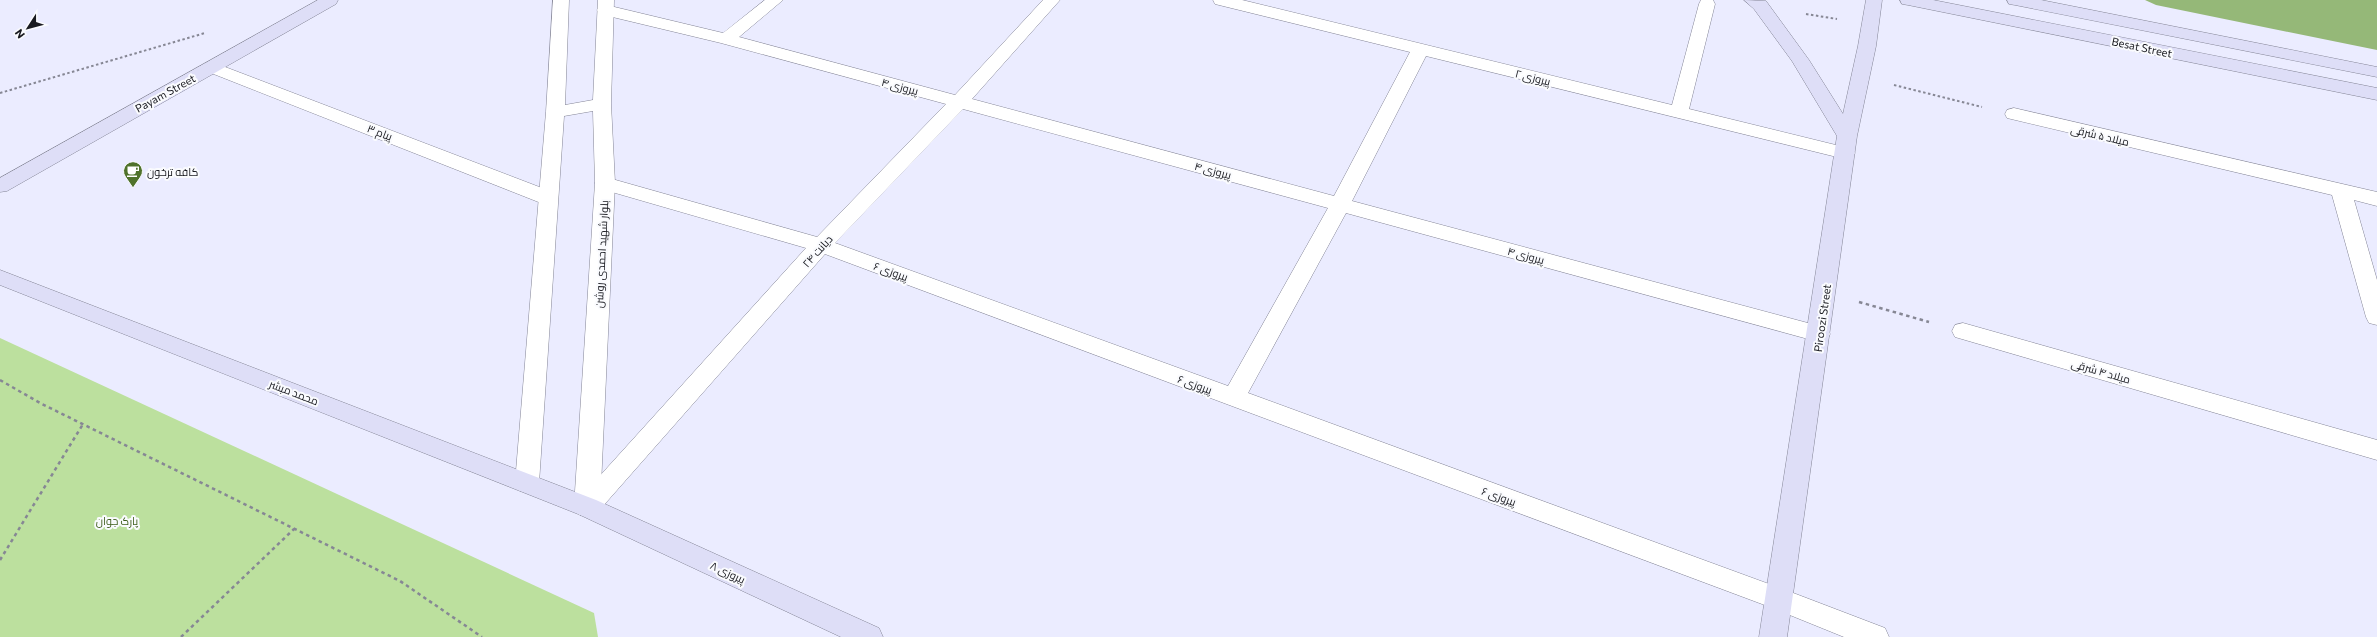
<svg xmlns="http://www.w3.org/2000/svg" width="2377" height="637" font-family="Commissioner,Cairo,sans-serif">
<rect width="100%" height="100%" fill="#ebecff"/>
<path fill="#bce09e" d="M 0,338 L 594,613 L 598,637 L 0,637 Z"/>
<path fill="#95b878" d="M 2145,0 L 2377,0 L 2377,50 L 2156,5 Z"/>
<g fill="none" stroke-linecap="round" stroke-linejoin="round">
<g stroke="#848596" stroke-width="1">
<path id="minor" d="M 765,0 L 783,0 L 739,37 L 955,95 L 1043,0 L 1060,0 L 972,99 L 1334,196 L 1410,52 L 1215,4 L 1213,0 L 1242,0 L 1672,105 L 1699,4 L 1701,0 L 1713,0 L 1715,4 L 1689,109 L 1852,149 L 1855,153 L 1852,157 L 1845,159 L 1426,56 L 1352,201 L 1819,326 L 1827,328 L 1830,334 L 1827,340 L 1819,342 L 1346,213 L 1248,393 L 1788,591 L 1885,628 L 1889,637 L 1844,637 L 1770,607 L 825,254 L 596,514 L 587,517 L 578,514 L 574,507 L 578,500 L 806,248 L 598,188 L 595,183 L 598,178 L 605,177 L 817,237 L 946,104 L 721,43 L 600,14 L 597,10 L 600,6 L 606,5 L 723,33 ZM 963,109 L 1328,208 L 1228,386 L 835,243 Z
M 212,62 L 555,193 L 558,198 L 555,203 L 548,205 L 541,203 L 206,71 L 203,67 L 206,63 Z
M 2014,108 L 2377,192 L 2377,206 L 2354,200 L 2377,280 L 2377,325 L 2369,323 L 2366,317 L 2332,195 L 2007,118 L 2005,114 L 2007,110 Z
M 1963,323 L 2377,440 L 2377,460 L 1955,337 L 1952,331 L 1955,325 Z"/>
</g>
<g stroke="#848596" stroke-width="1">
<path id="tertiary" d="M 553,0 L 569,0 L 565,105 L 593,100 L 598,0 L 614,0 L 611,104 L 615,183 L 600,507 L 596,514 L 587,517 L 578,514 L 574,507 L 595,183 L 593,111 L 564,116 L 539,483 L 536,490 L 527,493 L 518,490 L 515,483 L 546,112 Z"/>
</g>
<g stroke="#848596" stroke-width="1">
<path id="secondary" d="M 318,0 L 338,0 L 336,4 L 7,191 L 0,192 L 0,178 Z
M 1744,0 L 1766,1 L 1809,60 L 1843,114 L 1858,46 L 1866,0 L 1882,0 L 1876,46 L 1857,136 L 1787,637 L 1759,637 L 1837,136 L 1792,61 L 1754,9 Z
M 1900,0 L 1933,0 L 2377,88 L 2377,100 L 1908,5 L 1902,4 Z
M 2007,0 L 2041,0 L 2377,67 L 2377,77 L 2015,5 L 2009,4 Z
M 0,270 L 596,500 L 879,628 L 883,637 L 841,637 L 578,514 L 0,285 Z"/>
</g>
<path stroke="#868794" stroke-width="2" stroke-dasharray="2.5 2.5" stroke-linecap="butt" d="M 1806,14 L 1837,19
M 1894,85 L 1982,107
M 0,93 L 205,33"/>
<path stroke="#868794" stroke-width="2.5" stroke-dasharray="3.5 3.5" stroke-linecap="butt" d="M 1859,302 L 1929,322
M 0,380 L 40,403 L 400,581 L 482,637
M 0,560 L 83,424
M 181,637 L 294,529"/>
<use href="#minor" fill="#fff" fill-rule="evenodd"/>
<use href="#tertiary" fill="#fff" fill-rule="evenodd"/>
<use href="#secondary" fill="#dedef7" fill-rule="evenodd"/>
</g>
<defs>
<g id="cafe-pin" transform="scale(1)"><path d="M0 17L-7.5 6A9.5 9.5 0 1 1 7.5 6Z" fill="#4f722b" stroke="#fafbfe"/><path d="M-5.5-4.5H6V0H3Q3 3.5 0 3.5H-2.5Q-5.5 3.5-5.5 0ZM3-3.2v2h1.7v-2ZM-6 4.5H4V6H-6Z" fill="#fff"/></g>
</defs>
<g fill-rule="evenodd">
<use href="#cafe-pin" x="133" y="171"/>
</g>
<g text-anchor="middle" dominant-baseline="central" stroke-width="4" stroke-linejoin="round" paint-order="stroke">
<g font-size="11" fill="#191a20" stroke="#fafbfe">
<text transform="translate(2142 47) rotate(12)">Besat Street</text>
<text transform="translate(1533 77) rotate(14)">پیروزی ۲</text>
<text transform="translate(900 86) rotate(15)">پیروزی ۴</text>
<text transform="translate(165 93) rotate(-29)">Payam Street</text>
<text transform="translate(380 132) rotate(21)">پیام ۳</text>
<text transform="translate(2100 135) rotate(13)">میلاد ۵ شرقی</text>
<text transform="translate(1213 170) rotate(15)">پیروزی ۴</text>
<text transform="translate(817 251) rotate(-48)">دیانت ۲۴</text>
<text transform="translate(601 254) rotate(-87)">بلوار شهید احمدی روشن</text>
<text transform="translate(1526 255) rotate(15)">پیروزی ۴</text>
<text transform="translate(891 271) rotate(20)">پیروزی ۶</text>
<text transform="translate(1822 318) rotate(-82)">Piroozi Street</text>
<text transform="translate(2101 371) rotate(16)">میلاد ۴ شرقی</text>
<text transform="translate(1195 384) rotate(20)">پیروزی ۶</text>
<text transform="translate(294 392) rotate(21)">محمد مبشر</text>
<text transform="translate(1499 496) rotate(20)">پیروزی ۶</text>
<text transform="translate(728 572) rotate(25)">پیروزی ۸</text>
</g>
<g font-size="11" fill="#191a20" stroke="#fafbfe" text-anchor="start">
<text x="147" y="171">کافه ترخون</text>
</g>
<g font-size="11" fill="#40601e" stroke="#fafbfe">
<text x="117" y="520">پارک جوان</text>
</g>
</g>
<g transform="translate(28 28) rotate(234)" stroke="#fafbfe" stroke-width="3" paint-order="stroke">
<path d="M0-3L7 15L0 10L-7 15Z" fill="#191a20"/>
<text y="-6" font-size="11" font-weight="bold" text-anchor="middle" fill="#191a20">N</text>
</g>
</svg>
